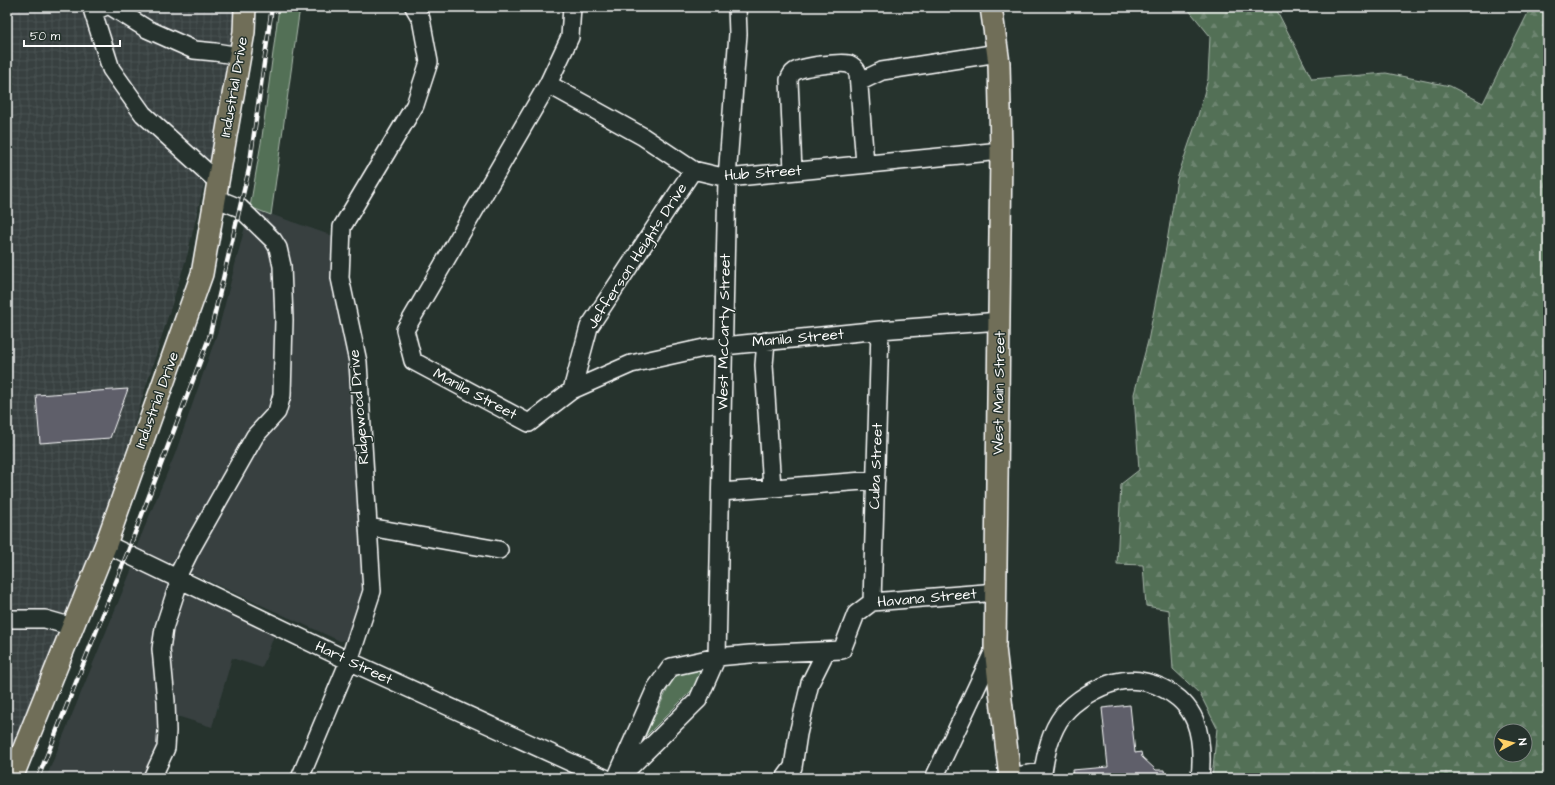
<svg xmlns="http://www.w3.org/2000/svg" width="1555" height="785" font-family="'Architects Daughter',sans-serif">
<defs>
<pattern id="industrial-grid" width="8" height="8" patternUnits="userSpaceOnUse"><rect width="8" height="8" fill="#374040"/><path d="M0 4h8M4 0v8" fill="none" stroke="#4b5353"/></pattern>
<pattern id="forest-firs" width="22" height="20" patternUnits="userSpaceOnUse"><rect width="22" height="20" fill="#537057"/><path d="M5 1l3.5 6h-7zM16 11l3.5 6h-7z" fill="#6d8570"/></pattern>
</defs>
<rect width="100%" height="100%" fill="#26332d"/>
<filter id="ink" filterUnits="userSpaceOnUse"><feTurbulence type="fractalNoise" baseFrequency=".025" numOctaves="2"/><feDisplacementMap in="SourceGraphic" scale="8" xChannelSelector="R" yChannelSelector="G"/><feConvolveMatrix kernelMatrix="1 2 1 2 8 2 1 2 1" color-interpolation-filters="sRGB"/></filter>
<g filter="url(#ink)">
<path fill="#374040" d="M 250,207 L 333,236 L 333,271 L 350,376 L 365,584 L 361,609 L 351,634 L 346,640 L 340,641 L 136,548 L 175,454 L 218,331 Z
M 133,566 L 275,633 L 262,668 L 232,658 L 212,727 L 180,717 L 162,716 L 162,733 L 147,778 L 46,778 Z"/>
<path fill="url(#industrial-grid)" d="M 7,7 L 239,7 L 234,57 L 187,256 L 95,549 L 7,769 Z"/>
<path fill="#537057" stroke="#a9b8ab" d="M 279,7 L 300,7 L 271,215 L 250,207 L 262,137 Z
M 705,668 L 695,687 L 644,738 L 674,676 L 680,671 Z"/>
<path fill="url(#forest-firs)" stroke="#a9b8ab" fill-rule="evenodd" d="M 1188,7 L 1275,7 L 1312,79 L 1386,73 L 1450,86 L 1483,103 L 1531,7 L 1548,7 L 1548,778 L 1212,778 L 1217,728 L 1200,694 L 1173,669 L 1169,610 L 1146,606 L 1143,565 L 1117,564 L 1121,484 L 1139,470 L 1134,394 L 1148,341 L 1166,248 L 1177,179 L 1196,123 L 1208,79 L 1210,36 L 1188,9 ZM 1501,731 L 1525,731 L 1525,755 L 1501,755 Z"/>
<path fill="#5e5e6b" stroke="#fff" d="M 128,389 L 110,438 L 40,443 L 36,395 Z
M 1130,705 L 1135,753 L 1141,752 L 1142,757 L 1156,770 L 1164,770 L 1165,776 L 1179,775 L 1179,778 L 1073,778 L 1072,770 L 1108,767 L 1102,708 Z"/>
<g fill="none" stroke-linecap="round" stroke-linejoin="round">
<g stroke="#fff" stroke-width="20">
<path id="minor" d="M 104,7 L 93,12 L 111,69 L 143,114 L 218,182
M 112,7 L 147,29 L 194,50 L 215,52 L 240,56
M 572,7 L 570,37 L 548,84 L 405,330 L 413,361 L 529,423 L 572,390 L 631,364 L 704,348 L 880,330 L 1000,321
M 859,82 L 882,71 L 998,53
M 548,84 L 642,136 L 693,170 L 727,178 L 1001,151
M 793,171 L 789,80 C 790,77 791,74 794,72 C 802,66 841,62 849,64 C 854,66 856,69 858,73 L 865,164
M 766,341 L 764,365 L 772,488
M 572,390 L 589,327 L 693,170
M 721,492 L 876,480
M 369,527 L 499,550
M 106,544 L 349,661 L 605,778
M 177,577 L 191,549 L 255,436 L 277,412 L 282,395 L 284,320 L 282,266 L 278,248 L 273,240 L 240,208 L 215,198
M 872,602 L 880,330
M 7,619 L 45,619 L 73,627
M 1043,772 C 1046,753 1050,732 1063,715 C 1075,700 1097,687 1116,682 C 1146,675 1183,692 1195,721 C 1202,739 1202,759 1200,778
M 618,774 L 656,688 L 671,667 L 717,657 L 750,654 L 842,650 L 856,614 L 872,602 L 997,592
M 1009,777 L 1043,772 L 1044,778
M 152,778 L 166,748 L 167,731 L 166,701 L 161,649 L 164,628 L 180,579
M 300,778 L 349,661 L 372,591 L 358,362 L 340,278 L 342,227 L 415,105 L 429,62 L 421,19 L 414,7
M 619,778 L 698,700 L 717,657 L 727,178 L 738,34 L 737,7
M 785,778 L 793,767 L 798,734 L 810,683 L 826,651
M 934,778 L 995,648"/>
</g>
<g stroke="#fff" stroke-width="24">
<path id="major" d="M 991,7 L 999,63 L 1001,151 L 995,648 L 1010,778
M 12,778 L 106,544 L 202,274 L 244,32 L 245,7"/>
</g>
<use href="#minor" stroke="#26332d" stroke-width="17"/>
<use href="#major" stroke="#706e59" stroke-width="21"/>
<g stroke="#fff" stroke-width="4.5">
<path id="rail" d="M 38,778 L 127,554 L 209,338 L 249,169 L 272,7"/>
</g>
<use href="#rail" stroke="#26332d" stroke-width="3" stroke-dasharray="9" stroke-linecap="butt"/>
</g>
</g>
<g text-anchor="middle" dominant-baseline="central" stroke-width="3" stroke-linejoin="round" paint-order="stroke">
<g font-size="15" fill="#fff" stroke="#26332d">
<text transform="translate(234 87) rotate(-80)">Industrial Drive</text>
<text transform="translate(763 173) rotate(-4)">Hub Street</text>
<text transform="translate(637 256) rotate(-57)">Jefferson Heights Drive</text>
<text transform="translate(724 332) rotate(-89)">West McCarty Street</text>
<text transform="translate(798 338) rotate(-5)">Manila Street</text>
<text transform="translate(999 393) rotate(-89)">West Main Street</text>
<text transform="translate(475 394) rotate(28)">Manila Street</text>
<text transform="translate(157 400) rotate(-70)">Industrial Drive</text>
<text transform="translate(359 407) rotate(-95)">Ridgewood Drive</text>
<text transform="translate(876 466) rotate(-88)">Cuba Street</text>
<text transform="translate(927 598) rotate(-5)">Havana Street</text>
<text transform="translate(354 663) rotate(25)">Hart Street</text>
</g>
</g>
<rect width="1555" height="785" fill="none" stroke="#26332d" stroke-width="24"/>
<rect x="12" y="12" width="1531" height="761" fill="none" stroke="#fff" stroke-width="1.5" filter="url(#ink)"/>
<g transform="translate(1513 743) rotate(83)"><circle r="19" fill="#26332d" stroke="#7d8581"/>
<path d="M0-3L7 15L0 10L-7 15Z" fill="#ffd166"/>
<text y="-6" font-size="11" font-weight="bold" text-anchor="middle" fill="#ffffff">N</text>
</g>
<path d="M24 40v6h96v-6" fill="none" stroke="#ffffff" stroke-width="2"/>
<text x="30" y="40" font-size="12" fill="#ffffff" stroke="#26332d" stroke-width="3" paint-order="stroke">50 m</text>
</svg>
